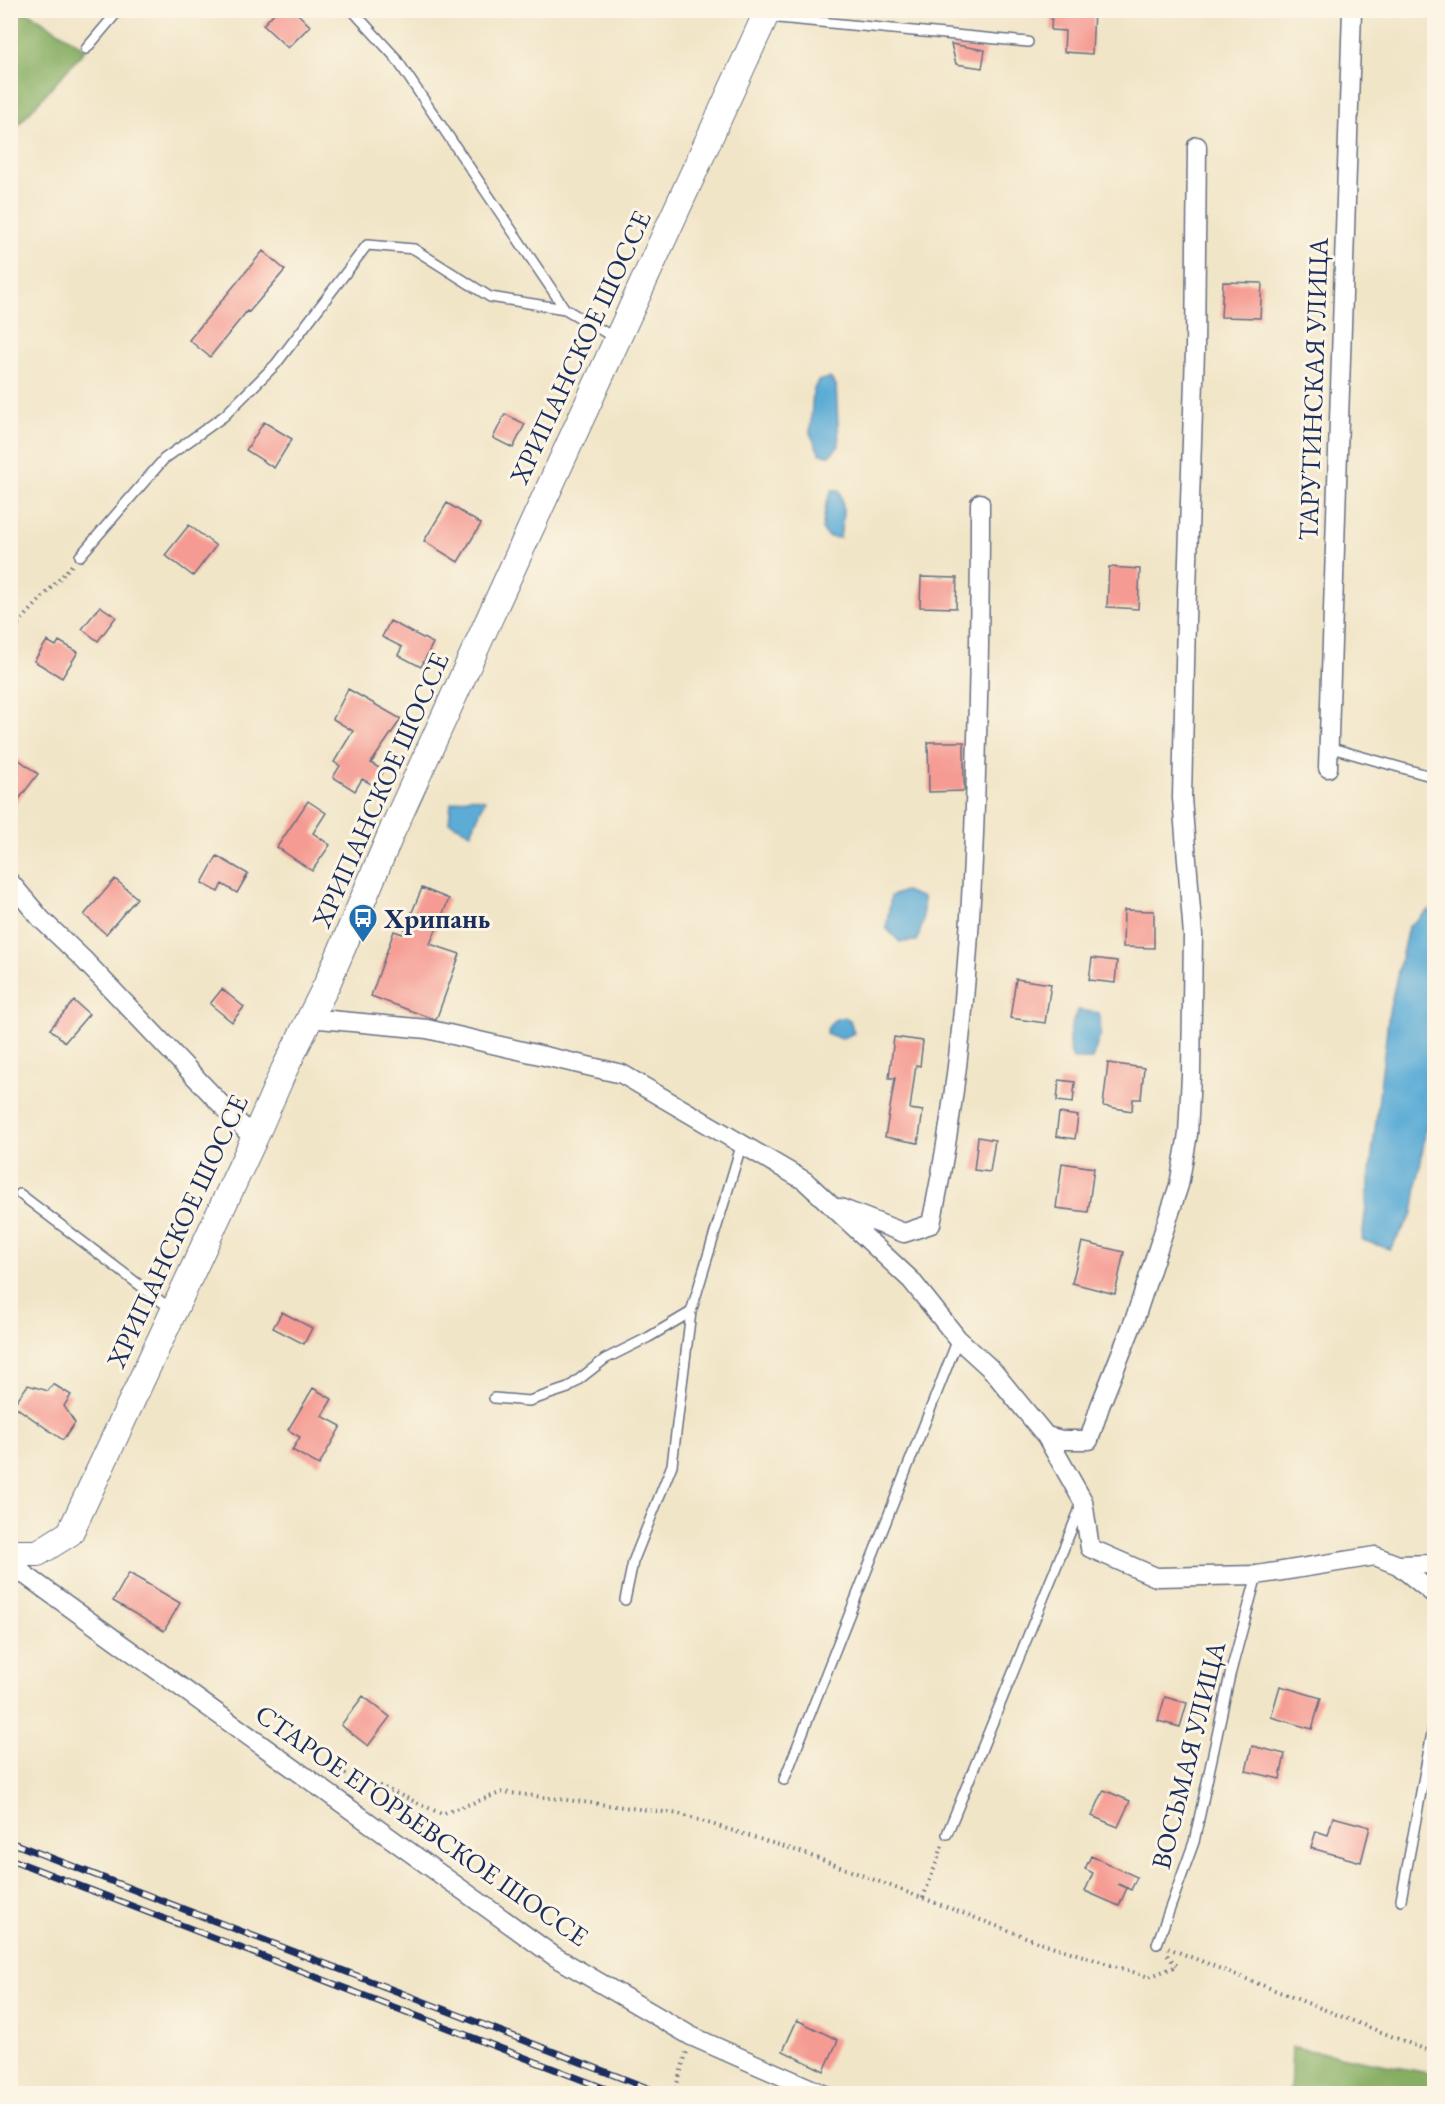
<svg xmlns="http://www.w3.org/2000/svg" width="1445" height="2104" font-family="'EB Garamond',serif">
<rect width="100%" height="100%" fill="#fcf5e5"/>
<filter id="ink" filterUnits="userSpaceOnUse"><feTurbulence type="fractalNoise" baseFrequency=".0167" numOctaves="2"/><feDisplacementMap in="SourceGraphic" scale="12" xChannelSelector="R" yChannelSelector="G"/><feConvolveMatrix kernelMatrix="1 2 1 2 8 2 1 2 1" color-interpolation-filters="sRGB"/></filter>
<filter id="wash" filterUnits="userSpaceOnUse"><feTurbulence type="fractalNoise" baseFrequency=".008" numOctaves="4" result="noise"/><feDisplacementMap in="SourceGraphic" scale="24" xChannelSelector="R" yChannelSelector="G"/><feGaussianBlur stdDeviation="1.35" result="paint"/><feColorMatrix in="noise" values="0 0 0 0 0 0 0 0 0 0 0 0 0 0 0 0 0 1.4 0 .05"/><feComposite in="paint" operator="in"/></filter>
<g filter="url(#wash)">
<rect width="100%" height="100%" fill="#f1e5c7"/>
<path fill="#87ae64" stroke="#516e61" stroke-width="1.5" d="M 11,11 L 26,11 L 86,49 L 11,133 Z
M 1292,2047 L 1434,2074 L 1434,2093 L 1290,2093 Z"/>
<path fill="#5cacd6" stroke="#3c6e9a" stroke-width="1.5" d="M 830,378 L 836,385 L 839,446 L 830,455 L 820,454 L 810,433 L 813,391 L 818,381 Z
M 832,490 L 839,490 C 846,506 842,522 840,538 L 829,537 L 822,530 L 826,504 Z
M 470,797 L 485,800 L 471,833 L 449,822 L 451,803 Z
M 905,891 L 923,898 L 923,922 L 917,941 L 900,942 L 886,928 L 891,896 Z
M 1429,910 L 1434,914 L 1434,1076 L 1413,1213 L 1390,1249 L 1362,1240 L 1389,1012 L 1408,927 Z
M 1078,1010 L 1099,1013 L 1101,1033 L 1092,1059 L 1073,1059 C 1065,1043 1070,1025 1078,1010 Z
M 844,1017 L 850,1020 L 854,1033 L 841,1039 L 826,1033 C 829,1023 833,1019 844,1017 Z"/>
<g id="blocks">
<path fill="#f59b93" d="M 277,10 L 294,10 L 310,26 L 288,48 L 263,25 Z
M 1052,10 L 1094,10 L 1092,54 L 1064,52 L 1065,31 L 1051,30 Z
M 951,44 L 985,50 L 982,68 L 956,64 Z
M 263,251 L 285,270 L 249,312 L 247,311 L 210,357 L 189,340 Z
M 1223,282 L 1262,283 L 1260,318 L 1221,317 Z
M 505,414 L 525,424 L 513,448 L 493,438 Z
M 264,422 L 292,439 L 274,468 L 246,450 Z
M 447,503 L 481,524 L 458,562 L 424,541 Z
M 189,525 L 216,546 L 193,576 L 165,555 Z
M 1109,567 L 1140,569 L 1138,609 L 1107,607 Z
M 921,577 L 957,578 L 956,608 L 920,607 Z
M 100,606 L 116,617 L 98,641 L 82,629 Z
M 390,621 L 433,643 L 421,667 L 398,655 L 402,647 L 382,637 Z
M 47,641 L 56,646 L 59,641 L 78,652 L 62,678 L 34,661 Z
M 348,689 L 401,719 L 371,763 L 384,771 L 375,786 L 362,779 L 355,791 L 333,777 L 340,766 L 334,762 L 353,731 L 333,719 Z
M 928,742 L 964,742 L 964,791 L 929,792 Z
M 10,753 L 38,774 L 10,811 Z
M 308,801 L 326,813 L 313,833 L 330,845 L 312,871 L 277,847 Z
M 217,856 L 248,874 L 237,893 L 222,884 L 218,892 L 202,883 Z
M 115,879 L 137,898 L 106,934 L 84,915 Z
M 422,888 L 449,899 L 430,944 L 460,954 L 436,1020 L 371,996 L 394,931 L 403,934 Z
M 1124,910 L 1154,911 L 1154,948 L 1123,947 Z
M 1092,958 L 1117,961 L 1115,983 L 1089,980 Z
M 1016,979 L 1051,984 L 1045,1023 L 1010,1018 Z
M 222,989 L 244,1007 L 232,1022 L 210,1004 Z
M 74,1001 L 89,1014 L 65,1042 L 50,1029 Z
M 894,1037 L 923,1041 L 920,1066 L 916,1065 L 910,1109 L 923,1111 L 918,1143 L 885,1137 L 895,1078 L 889,1078 Z
M 1108,1063 L 1144,1068 L 1141,1099 L 1133,1099 L 1132,1111 L 1103,1106 Z
M 1059,1080 L 1075,1082 L 1073,1103 L 1057,1101 Z
M 1059,1113 L 1078,1116 L 1075,1139 L 1056,1136 Z
M 978,1137 L 995,1140 L 990,1172 L 974,1170 Z
M 1062,1163 L 1094,1168 L 1088,1212 L 1056,1208 Z
M 1082,1242 L 1124,1252 L 1115,1294 L 1072,1283 Z
M 282,1312 L 312,1328 L 304,1344 L 273,1328 Z
M 53,1384 L 71,1395 L 64,1406 L 75,1423 L 63,1440 L 13,1405 L 28,1385 L 48,1391 Z
M 313,1388 L 332,1399 L 322,1416 L 341,1426 L 319,1465 L 292,1450 L 300,1437 L 288,1430 Z
M 129,1573 L 180,1603 L 164,1631 L 113,1601 Z
M 1280,1686 L 1321,1698 L 1312,1729 L 1271,1717 Z
M 363,1696 L 390,1717 L 368,1746 L 341,1725 Z
M 1165,1697 L 1187,1703 L 1180,1727 L 1158,1721 Z
M 1252,1746 L 1285,1754 L 1280,1779 L 1246,1771 Z
M 1104,1790 L 1130,1801 L 1118,1827 L 1092,1816 Z
M 1333,1817 L 1370,1827 L 1361,1862 L 1311,1848 L 1316,1831 L 1328,1835 Z
M 1091,1856 L 1137,1877 L 1131,1890 L 1118,1884 L 1127,1888 L 1119,1906 L 1085,1891 L 1093,1873 L 1085,1869 Z
M 797,2020 L 838,2040 L 824,2071 L 783,2051 Z"/>
</g>
</g>
<g filter="url(#ink)">
<use href="#blocks" fill-opacity="0" stroke="#666f83" stroke-width="1.5"/>
<g fill="none" stroke-linecap="round" stroke-linejoin="round">
<g stroke="#666f83" stroke-width="12">
<path id="lane" d="M 352,10 L 395,57 L 565,309
M 768,17 L 1028,42
M 86,49 L 119,10
M 80,556 L 164,459 L 224,416 L 276,364 L 367,245 L 414,249 L 490,297 L 565,309 L 615,338
M 1328,747 L 1434,777
M 20,1194 L 171,1309
M 494,1398 L 529,1401 L 568,1388 L 605,1359 L 649,1337 L 691,1312
M 625,1600 L 633,1562 L 672,1465 L 691,1312 L 742,1143
M 784,1780 L 958,1339
M 947,1834 L 1081,1506
M 1401,1900 L 1434,1722
M 1157,1944 L 1194,1842 L 1230,1675 L 1257,1575"/>
</g>
<g stroke="#666f83" stroke-width="21">
<path id="street" d="M 1328,768 L 1352,10
M 10,882 L 41,919 L 83,959 L 254,1139
M 309,1018 L 427,1029 L 622,1074 L 805,1181 L 911,1280 L 958,1339 L 992,1370 L 1046,1436 L 1083,1501 L 1090,1548 L 1156,1577 L 1257,1575 L 1375,1556 L 1398,1565 L 1434,1594
M 840,1208 L 904,1233 L 931,1224 C 963,1076 972,923 976,772 C 979,682 980,593 980,503
M 1046,1436 L 1062,1440 L 1089,1440 L 1100,1406 L 1135,1318 L 1179,1185 L 1188,1134 L 1191,1075 L 1193,935 L 1182,798 L 1186,620 L 1195,351 L 1197,146
M 10,1564 L 554,1956 L 691,2036 L 823,2094
M 1398,1565 L 1434,1564"/>
</g>
<g stroke="#666f83" stroke-width="28">
<path id="secondary" d="M 10,1553 L 38,1553 L 70,1533 L 254,1139 L 284,1070 L 327,984 L 393,829 L 768,10"/>
</g>
<path stroke="#666f83" stroke-width="4" stroke-dasharray="1.5 4.5" stroke-linecap="butt" d="M 10,633 L 72,565
M 328,1770 L 331,1769 L 380,1786 L 442,1814 L 503,1792 L 679,1814 L 798,1851 L 1039,1942 L 1149,1977 L 1177,1966 L 1166,1954
M 923,1898 L 943,1845
M 1168,1948 L 1434,2053
M 674,2094 L 687,2051"/>
<use href="#lane" stroke="#fff" stroke-width="9"/>
<use href="#street" stroke="#fff" stroke-width="18"/>
<use href="#secondary" stroke="#fff" stroke-width="26"/>
<g stroke="#1b2f5e" stroke-width="7">
<path id="rail" d="M 10,1842 L 663,2094
M 10,1859 L 619,2094"/>
</g>
<use href="#rail" stroke="#fcf5e5" stroke-width="4.5" stroke-dasharray="14" stroke-linecap="butt"/>
</g>
</g>
<defs>
<g id="bus-pin" transform="scale(1.5)"><path d="M0 17L-7.5 6A9.5 9.5 0 1 1 7.5 6Z" fill="#1f6fb2" stroke="#fcf5e5"/><path d="M-5-6H5V4H4V6H2V4H-2V6H-4V4H-5ZM-3.5-4V0h7V-4ZM-3.5 1.2v1.5H-2V1.2ZM2 1.2v1.5H3.5V1.2Z" fill="#fff"/></g>
</defs>
<g fill-rule="evenodd">
<use href="#bus-pin" x="363" y="918"/>
</g>
<g text-anchor="middle" dominant-baseline="central" stroke-width="6" stroke-linejoin="round" paint-order="stroke">
<g font-size="27" fill="#1b2f5e" stroke="#fcf5e5">
<text transform="translate(580 347) rotate(-65)">ХРИПАНСКОЕ ШОССЕ</text>
<text transform="translate(1313 389) rotate(-88)">ТАРУТИНСКАЯ УЛИЦА</text>
<text transform="translate(380 790) rotate(-66)">ХРИПАНСКОЕ ШОССЕ</text>
<text transform="translate(177 1231) rotate(-65)">ХРИПАНСКОЕ ШОССЕ</text>
<text transform="translate(1188 1755) rotate(-76)">ВОСЬМАЯ УЛИЦА</text>
<text transform="translate(422 1825) rotate(35)">СТАРОЕ ЕГОРЬЕВСКОЕ ШОССЕ</text>
</g>
<g font-size="27" font-weight="bold" fill="#1b2f5e" stroke="#fcf5e5" text-anchor="start">
<text x="384" y="918">Хрипань</text>
</g>
</g>
<rect width="1445" height="2104" fill="none" stroke="#fcf5e5" stroke-width="36"/>
</svg>
